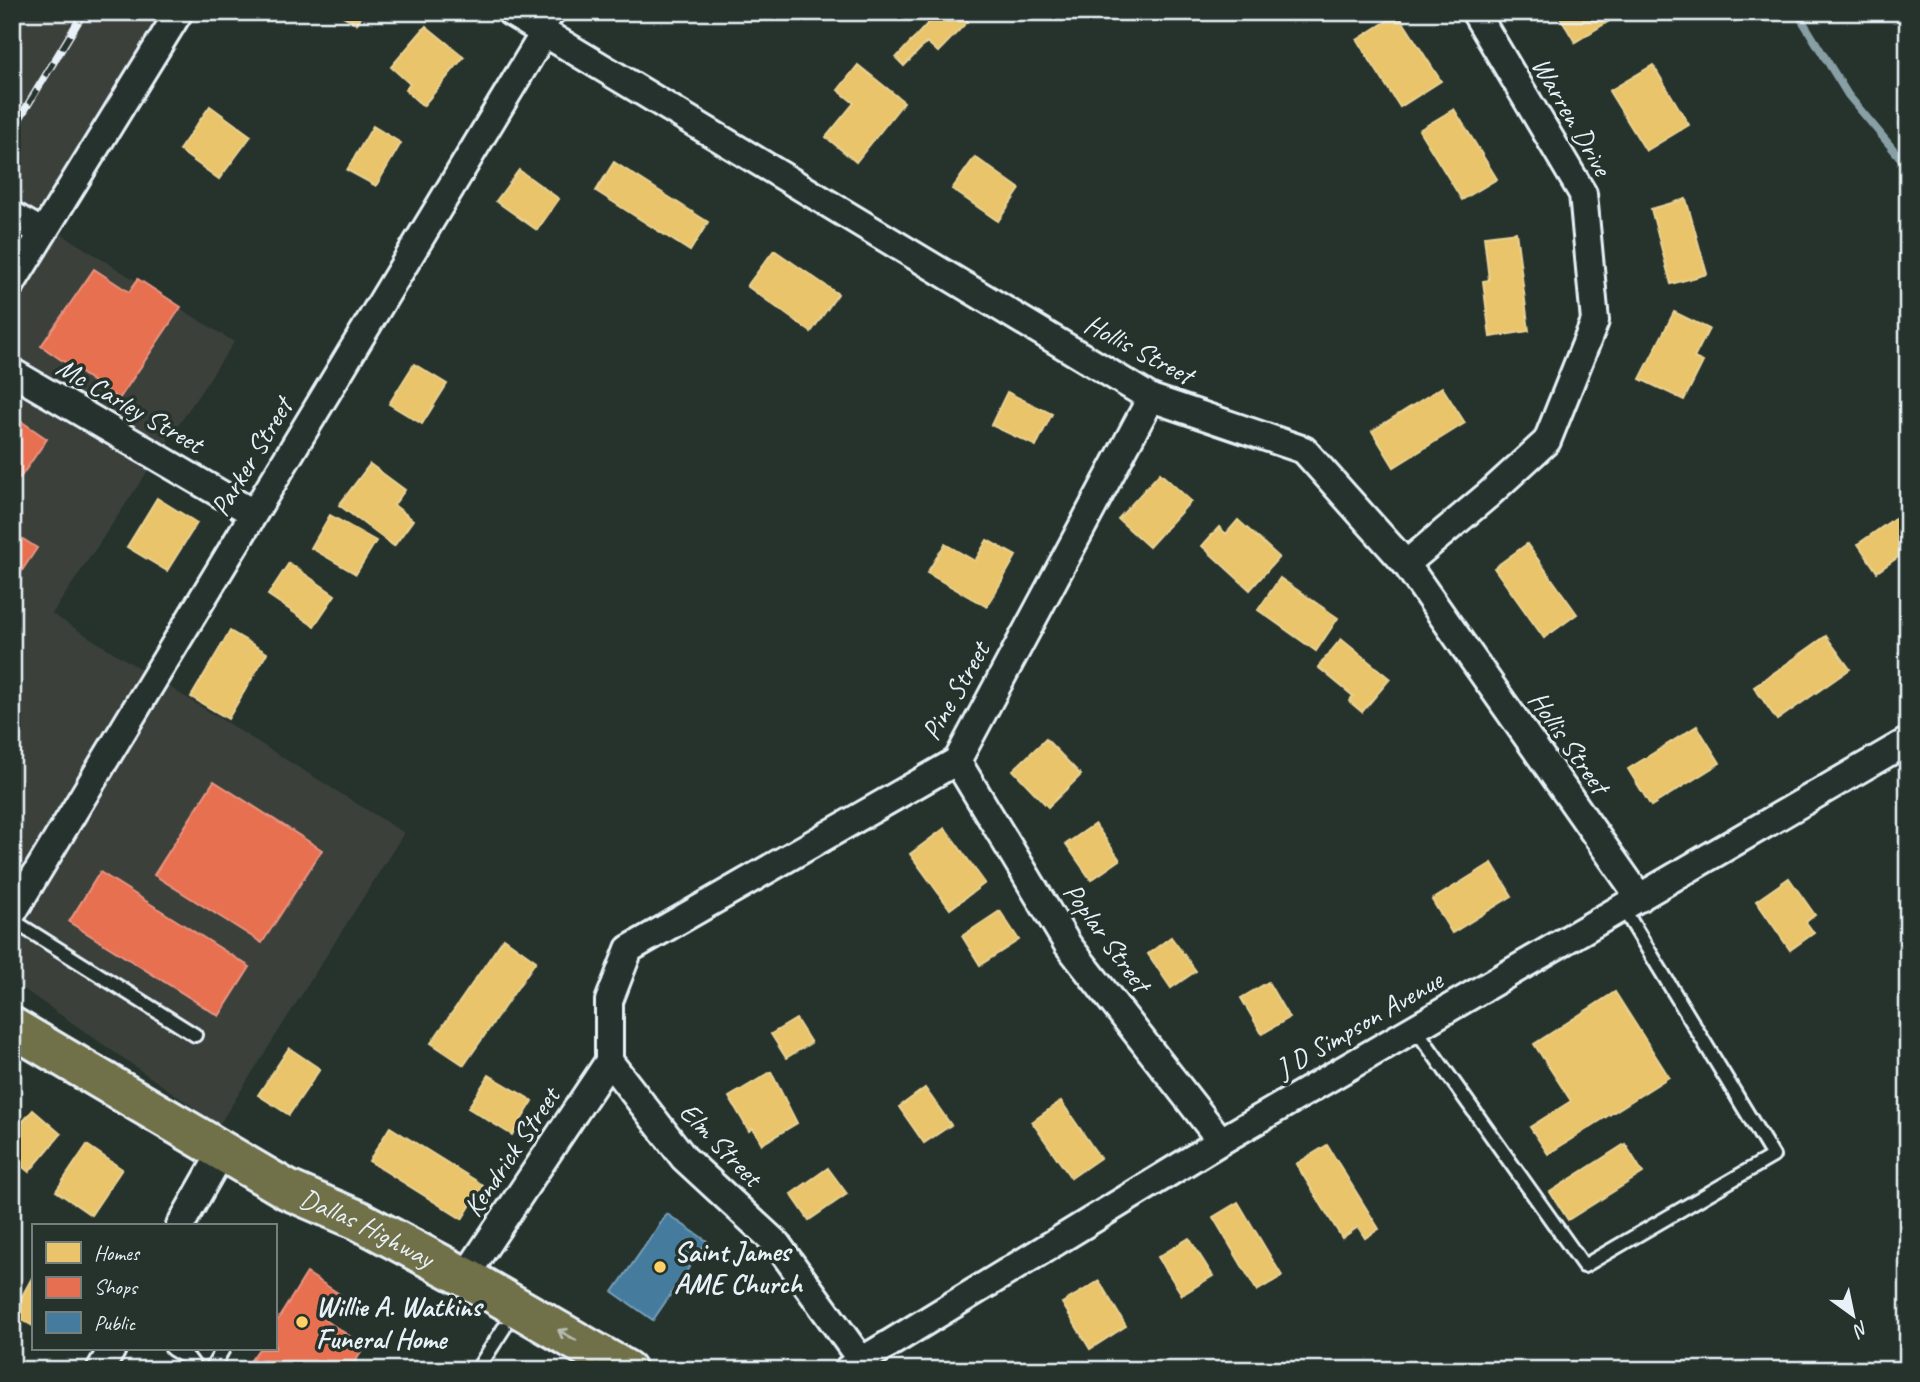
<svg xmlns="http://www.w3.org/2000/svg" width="1920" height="1382" font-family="Caveat,sans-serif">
<rect width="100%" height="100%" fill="#26332d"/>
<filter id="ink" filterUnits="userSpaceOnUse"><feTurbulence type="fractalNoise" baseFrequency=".0143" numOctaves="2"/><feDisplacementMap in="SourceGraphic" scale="14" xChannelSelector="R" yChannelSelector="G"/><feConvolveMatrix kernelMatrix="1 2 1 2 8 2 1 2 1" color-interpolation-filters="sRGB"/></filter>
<g filter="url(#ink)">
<path fill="#3b403a" d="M 12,12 L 179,12 L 47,225 L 234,342 L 52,614 L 404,833 L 219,1125 L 12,981 Z"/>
<path fill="#e9c46a" stroke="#e9d295" stroke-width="2" d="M 336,12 L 364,12 L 357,24 Z
M 938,12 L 959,12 L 968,21 L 938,52 L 927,42 L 904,66 L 896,58 Z
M 1557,12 L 1617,12 L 1619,15 L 1575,42 Z
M 1398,14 L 1441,81 L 1400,107 L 1357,40 Z
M 426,26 L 464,57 L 423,106 L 405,90 L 410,84 L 391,67 Z
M 858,65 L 904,102 L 856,162 L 826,137 L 854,103 L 838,90 Z
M 1653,65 L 1689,125 L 1646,151 L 1609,91 Z
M 210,106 L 251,136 L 219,179 L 179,150 Z
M 1454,109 L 1497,179 L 1462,200 L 1419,130 Z
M 373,126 L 401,143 L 376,186 L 347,170 Z
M 975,157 L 1020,189 L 998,221 L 952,189 Z
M 614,162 L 708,222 L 690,251 L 596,191 Z
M 519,170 L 559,199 L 537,230 L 496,201 Z
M 1686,199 L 1707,274 L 1671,284 L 1651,209 Z
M 1516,232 L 1529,331 L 1490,337 L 1483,281 L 1489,280 L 1484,236 Z
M 774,250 L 838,294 L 811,332 L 747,286 Z
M 1674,312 L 1709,329 L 1694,358 L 1703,362 L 1684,400 L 1640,379 Z
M 414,364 L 447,384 L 422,424 L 389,404 Z
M 1442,387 L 1465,423 L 1394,467 L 1372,431 Z
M 1007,392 L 1052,414 L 1036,446 L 991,425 Z
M 370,464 L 405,490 L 394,505 L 413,520 L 394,546 L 339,505 Z
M 1160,473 L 1191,501 L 1149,547 L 1118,519 Z
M 157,498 L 197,523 L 167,571 L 127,547 Z
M 1908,509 L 1908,550 L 1877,572 L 1858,544 Z
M 330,515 L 376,541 L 356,574 L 311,548 Z
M 1238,520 L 1279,557 L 1250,590 L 1202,546 L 1219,527 L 1226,534 Z
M 987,540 L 1016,556 L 987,607 L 927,573 L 945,544 L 975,561 Z
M 1527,544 L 1577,614 L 1544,638 L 1494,568 Z
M 289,563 L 335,595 L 314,626 L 268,595 Z
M 1280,578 L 1338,618 L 1316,651 L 1258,610 Z
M 230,631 L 267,653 L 228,719 L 191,697 Z
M 1826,636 L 1850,669 L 1777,720 L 1754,687 Z
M 1341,639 L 1390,679 L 1362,712 L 1349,701 L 1353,696 L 1318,667 Z
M 1697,726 L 1720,763 L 1651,806 L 1628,769 Z
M 1046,739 L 1081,775 L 1048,807 L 1013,770 Z
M 1095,824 L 1120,860 L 1091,880 L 1066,844 Z
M 945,828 L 985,883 L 950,909 L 910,854 Z
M 1492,863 L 1512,896 L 1452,933 L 1432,900 Z
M 1789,878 L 1815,915 L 1806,922 L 1814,933 L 1790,950 L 1756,901 Z
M 1000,911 L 1019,940 L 980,965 L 962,936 Z
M 1171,937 L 1196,971 L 1171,988 L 1148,954 Z
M 504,938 L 536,961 L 464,1065 L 431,1043 Z
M 1268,982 L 1289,1018 L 1262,1034 L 1241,998 Z
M 1615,992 L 1669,1077 L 1548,1154 L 1530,1127 L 1571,1101 L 1534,1044 Z
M 796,1019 L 811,1043 L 786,1058 L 771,1034 Z
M 289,1048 L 320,1069 L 289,1115 L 258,1095 Z
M 771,1072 L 797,1123 L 762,1144 L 753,1128 L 749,1131 L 729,1097 Z
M 489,1075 L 533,1101 L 512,1135 L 468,1108 Z
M 925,1088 L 951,1125 L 924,1143 L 899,1107 Z
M 1061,1101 L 1100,1158 L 1071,1178 L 1032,1122 Z
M 33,1110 L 61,1134 L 29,1172 L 12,1158 L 12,1134 Z
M 390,1127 L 483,1185 L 462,1219 L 369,1161 Z
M 1625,1144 L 1643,1173 L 1568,1220 L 1550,1192 Z
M 87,1145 L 122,1169 L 91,1215 L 56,1191 Z
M 1327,1145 L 1379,1229 L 1365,1238 L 1358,1227 L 1342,1238 L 1296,1164 Z
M 828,1168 L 847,1194 L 809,1220 L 791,1194 Z
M 1238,1202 L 1282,1276 L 1257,1291 L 1213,1217 Z
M 1189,1238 L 1213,1276 L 1182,1295 L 1158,1257 Z
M 33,1276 L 33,1326 L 12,1314 Z
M 1099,1281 L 1126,1326 L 1090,1349 L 1062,1303 Z"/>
<path fill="#e76f51" stroke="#e79683" stroke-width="2" d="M 94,269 L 129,292 L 138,279 L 181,307 L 119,399 L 41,346 Z
M 12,415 L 47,439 L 20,478 L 12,473 Z
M 12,532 L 37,548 L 13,584 L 12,583 Z
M 214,781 L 322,850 L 262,943 L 154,875 Z
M 100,872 L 250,967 L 219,1016 L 69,922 Z
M 307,1273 L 341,1295 L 325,1320 L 365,1346 L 350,1370 L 266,1370 L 251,1360 L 259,1349 L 275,1349 L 275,1324 Z"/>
<path fill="#457b9d" stroke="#769eb8" stroke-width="2" d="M 667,1214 L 707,1241 L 653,1320 L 613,1292 Z"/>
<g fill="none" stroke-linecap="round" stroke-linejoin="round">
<path stroke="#879fa5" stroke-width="8" d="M 1797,12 L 1848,95 L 1908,167"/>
<g stroke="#e8f1f8" stroke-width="18">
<path id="service" d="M 544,33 L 560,12
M 12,920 L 195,1035
M 1415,1028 L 1584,1266 L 1773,1156 L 1623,908
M 172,1349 L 189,1359 L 197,1370
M 211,1370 L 223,1349
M 477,1370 L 504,1328"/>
</g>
<g stroke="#e8f1f8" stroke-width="32">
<path id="minor" d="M 510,12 L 1151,398 L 1304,450 L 1406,564 L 1640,898
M 12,215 L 43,233
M 12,283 L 179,12
M 12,372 L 253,513
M 1406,564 L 1488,495 L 1547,441 L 1595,321 L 1583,194 L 1475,12
M 957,761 L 1068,945 L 1221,1141
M 12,914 L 544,33
M 180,1226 L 222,1152
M 465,1277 L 609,1061
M 861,1360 L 777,1244 L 684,1158 L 609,1061 L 609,1001 L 629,949 L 957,761 L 1151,398
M 848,1369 L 1221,1141 L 1908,741
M 100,1370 L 112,1349"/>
</g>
<g stroke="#e8f1f8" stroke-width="44">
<g id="primary">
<path id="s1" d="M 12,1027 L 288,1190 L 358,1220 L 465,1277 L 626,1370"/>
</g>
</g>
<use href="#service" stroke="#26332d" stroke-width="12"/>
<use href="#minor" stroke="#26332d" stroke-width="26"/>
<use href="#primary" stroke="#70704a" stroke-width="38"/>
<g stroke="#e8f1f8" stroke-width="8">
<path id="rail" d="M 12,131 L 84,12"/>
</g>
<use href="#rail" stroke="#26332d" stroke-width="5" stroke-dasharray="16" stroke-linecap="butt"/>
</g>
<defs><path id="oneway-shaft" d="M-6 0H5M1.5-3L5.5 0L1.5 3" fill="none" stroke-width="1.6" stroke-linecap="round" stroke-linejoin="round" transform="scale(1.75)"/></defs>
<use stroke="#b8bdb2" href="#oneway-shaft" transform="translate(567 1335) rotate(-150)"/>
</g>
<g fill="#ffd166" stroke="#26332d" stroke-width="2.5">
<circle cx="660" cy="1267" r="7"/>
<circle cx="302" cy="1322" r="7"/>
</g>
<g text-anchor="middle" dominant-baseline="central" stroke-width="7" stroke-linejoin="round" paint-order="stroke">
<g font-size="28" fill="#e8f1f8" stroke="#26332d">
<text transform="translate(1572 116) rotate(60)">Warren Drive</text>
<text transform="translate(1139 349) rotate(28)">Hollis Street</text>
<text transform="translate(130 405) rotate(30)">Mc Carley Street</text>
<text transform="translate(251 457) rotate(-59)">Parker Street</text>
<text transform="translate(955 691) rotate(-60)">Pine Street</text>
<text transform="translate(1569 742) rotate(55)">Hollis Street</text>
<text transform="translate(1107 937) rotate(54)">Poplar Street</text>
<text transform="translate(1359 1024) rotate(-30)">J D Simpson Avenue</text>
<text transform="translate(721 1144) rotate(46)">Elm Street</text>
<text transform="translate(511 1152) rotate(-56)">Kendrick Street</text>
<text stroke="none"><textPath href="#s1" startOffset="408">Dallas Highway</textPath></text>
</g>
<g font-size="28" font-weight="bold" fill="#e8f1f8" stroke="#26332d" text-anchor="start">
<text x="674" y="1251">Saint James<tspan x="674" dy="32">AME Church</tspan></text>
<text x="316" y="1306">Willie A. Watkins<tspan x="316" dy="32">Funeral Home</tspan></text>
</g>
</g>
<rect width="1920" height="1382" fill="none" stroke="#26332d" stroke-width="42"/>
<rect x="21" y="21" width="1878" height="1340" fill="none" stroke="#e8f1f8" stroke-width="2.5" filter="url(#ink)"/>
<rect x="32" y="1224" width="245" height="126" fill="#26332d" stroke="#747f7e" stroke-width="2"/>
<rect x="46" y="1242" width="35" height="21" fill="#e9c46a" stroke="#747f7e" stroke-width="2"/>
<text x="94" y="1260" font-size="21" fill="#e8f1f8">Homes</text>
<rect x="46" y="1277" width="35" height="21" fill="#e76f51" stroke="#747f7e" stroke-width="2"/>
<text x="94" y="1294" font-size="21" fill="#e8f1f8">Shops</text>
<rect x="46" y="1312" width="35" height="21" fill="#457b9d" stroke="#747f7e" stroke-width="2"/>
<text x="94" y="1330" font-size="21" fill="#e8f1f8">Public</text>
<g transform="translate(1853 1315) rotate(147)" stroke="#26332d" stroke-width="5" paint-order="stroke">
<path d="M0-5L12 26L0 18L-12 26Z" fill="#e8f1f8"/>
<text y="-10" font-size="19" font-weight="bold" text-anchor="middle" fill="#e8f1f8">N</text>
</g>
</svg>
